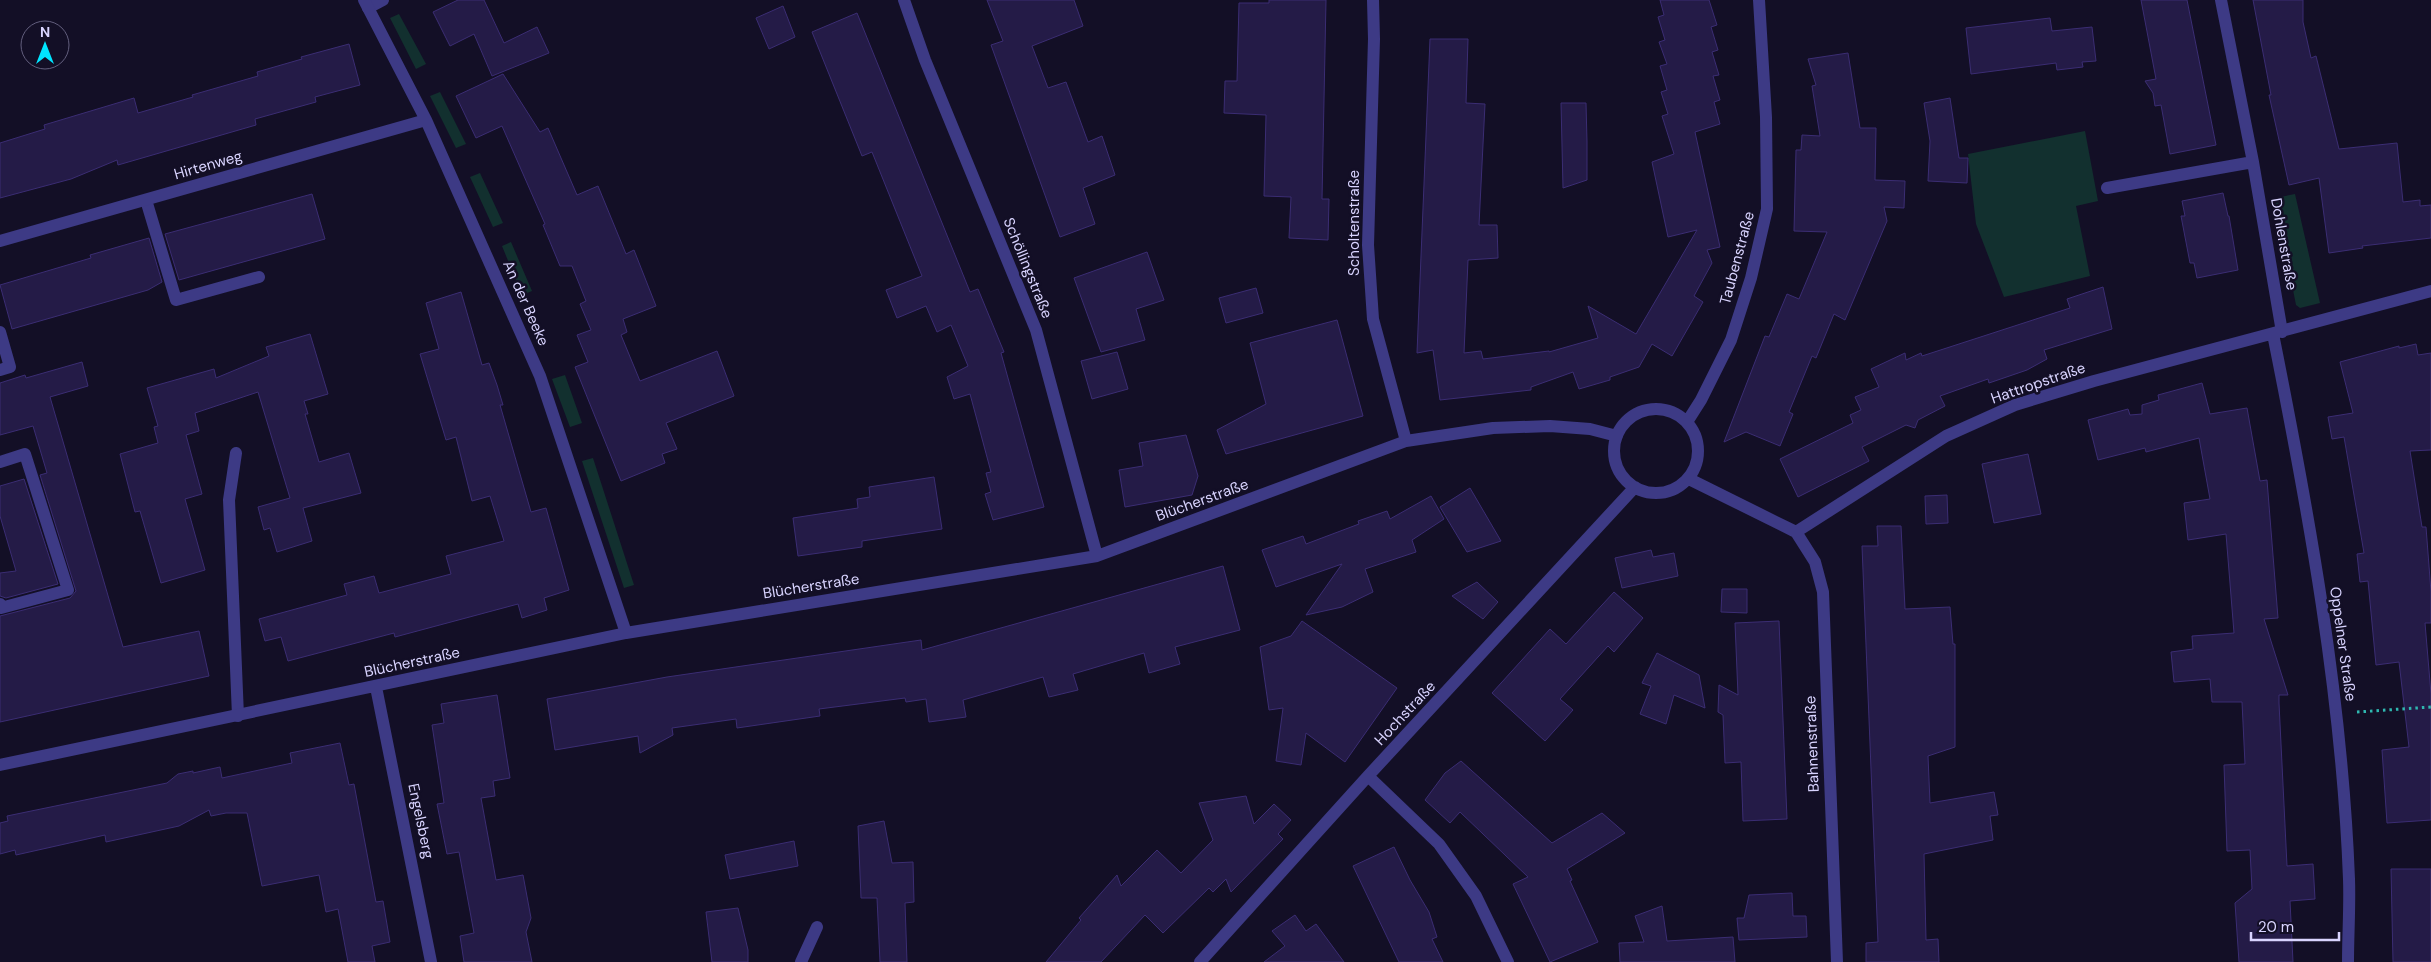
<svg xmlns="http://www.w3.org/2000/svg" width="2431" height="962" font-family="'DM Sans',sans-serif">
<rect width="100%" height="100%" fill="#130f26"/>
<path fill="#12302f" d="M 399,14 L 426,64 L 416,69 L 390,18 Z
M 440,92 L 466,144 L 456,148 L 430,96 Z
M 2085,131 L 2098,201 L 2076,206 L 2090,276 L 2004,297 L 1976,224 L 1968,154 Z
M 480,173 L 503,223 L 493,227 L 470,177 Z
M 2295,194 L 2320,303 L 2300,308 L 2296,305 L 2275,198 Z
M 511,242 L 532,291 L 522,295 L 502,246 Z
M 565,375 L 582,423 L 570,427 L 552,379 Z
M 593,458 L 634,585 L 624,588 L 582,461 Z"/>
<path fill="#241b47" stroke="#3b2d73" d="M 458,0 L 484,0 L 504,43 L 537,27 L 549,53 L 492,76 L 474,34 L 450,46 L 433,12 Z
M 987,0 L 1074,0 L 1083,26 L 1032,46 L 1048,88 L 1066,82 L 1088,142 L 1102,136 L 1115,175 L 1083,188 L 1095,224 L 1060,237 L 991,45 L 1003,41 Z
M 1269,0 L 1326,0 L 1322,199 L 1329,199 L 1328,240 L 1289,238 L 1291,197 L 1264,196 L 1266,115 L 1224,113 L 1225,81 L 1237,81 L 1239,3 L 1269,3 Z
M 1660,0 L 1709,0 L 1717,25 L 1711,27 L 1718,50 L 1712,52 L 1719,75 L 1713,76 L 1720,100 L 1714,102 L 1720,124 L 1695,132 L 1720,247 L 1707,250 L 1712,263 L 1694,296 L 1703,302 L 1672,356 L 1652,344 L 1639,367 L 1610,377 L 1610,380 L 1579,389 L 1573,372 L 1531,387 L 1531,390 L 1440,400 L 1433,350 L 1417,353 L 1430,39 L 1468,39 L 1466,103 L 1485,104 L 1479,225 L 1497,225 L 1498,258 L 1468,260 L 1464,353 L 1481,351 L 1483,359 L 1549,351 L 1549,352 L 1598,338 L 1588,306 L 1636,334 L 1697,230 L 1668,237 L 1652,162 L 1674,154 L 1662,116 L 1668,114 L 1661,92 L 1667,90 L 1660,66 L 1667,64 L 1659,42 L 1665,40 L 1658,17 L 1664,15 Z
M 2141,0 L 2187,0 L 2216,145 L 2170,154 L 2161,105 L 2155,106 L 2153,93 L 2145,81 L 2156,79 Z
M 2253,0 L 2303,0 L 2303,22 L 2311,58 L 2316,56 L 2339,149 L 2397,143 L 2403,202 L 2420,200 L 2420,206 L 2431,205 L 2431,238 L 2362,246 L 2363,248 L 2329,253 L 2319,178 L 2289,185 L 2269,95 L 2271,95 Z
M 783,6 L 795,37 L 769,49 L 756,18 Z
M 857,13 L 970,292 L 978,289 L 1004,352 L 1001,353 L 1044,507 L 993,520 L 985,494 L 991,492 L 986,473 L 991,472 L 970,394 L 954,399 L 947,377 L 968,366 L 951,325 L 937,332 L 926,306 L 897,318 L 886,290 L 922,276 L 872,152 L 862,156 L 812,32 Z
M 2050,18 L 2052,31 L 2092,27 L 2096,61 L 2082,62 L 2083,67 L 2057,70 L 2056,63 L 1971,74 L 1966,28 Z
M 349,44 L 360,85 L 315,97 L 316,102 L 255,119 L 256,125 L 118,165 L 117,160 L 71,179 L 0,198 L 0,143 L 45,129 L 44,125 L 134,98 L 138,113 L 193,97 L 192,95 L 258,76 L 257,72 L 302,59 L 301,57 Z
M 1848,53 L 1860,128 L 1876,128 L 1875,180 L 1905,181 L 1904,208 L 1884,207 L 1887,221 L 1845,320 L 1834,314 L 1816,358 L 1812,356 L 1789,412 L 1793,414 L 1780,446 L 1746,432 L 1724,442 L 1765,336 L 1769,337 L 1787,294 L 1799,299 L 1827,232 L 1794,231 L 1796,150 L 1801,150 L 1802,135 L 1820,136 L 1812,86 L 1816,85 L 1808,59 Z
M 503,74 L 540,132 L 548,128 L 577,195 L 598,186 L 626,254 L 634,250 L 656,306 L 623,319 L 627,332 L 621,335 L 640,381 L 717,351 L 734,396 L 666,423 L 677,449 L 662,454 L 665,463 L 621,481 L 575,367 L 588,362 L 577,335 L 591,330 L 580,304 L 586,301 L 572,266 L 560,266 L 543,225 L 545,224 L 502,126 L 476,138 L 456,96 Z
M 1950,98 L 1959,158 L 1968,158 L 1967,183 L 1928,181 L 1930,141 L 1924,103 Z
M 1561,103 L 1586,103 L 1587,142 L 1587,180 L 1563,188 Z
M 2223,193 L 2228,216 L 2229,216 L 2238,270 L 2197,278 L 2194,263 L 2190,263 L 2181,216 L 2185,216 L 2182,201 Z
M 312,194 L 325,239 L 179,280 L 165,234 Z
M 149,238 L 162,282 L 148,290 L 12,329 L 0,285 L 91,258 L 90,255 Z
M 1147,252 L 1164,300 L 1136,309 L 1145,340 L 1101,352 L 1074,278 Z
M 2103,287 L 2112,329 L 2044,350 L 2047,359 L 2027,370 L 1989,383 L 1988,379 L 1940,396 L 1945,406 L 1918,420 L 1915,428 L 1906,425 L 1862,447 L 1869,461 L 1798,497 L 1780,459 L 1853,423 L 1850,415 L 1861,410 L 1855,397 L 1879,387 L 1871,369 L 1905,353 L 1906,360 L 1921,353 L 1922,356 L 2070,308 L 2067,299 Z
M 1256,288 L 1263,313 L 1226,323 L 1219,298 Z
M 461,292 L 482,365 L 489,363 L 497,385 L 503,405 L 500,405 L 531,512 L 546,508 L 569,590 L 544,598 L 547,610 L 522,618 L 518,604 L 395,637 L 394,633 L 288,661 L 281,637 L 265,641 L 259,619 L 347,595 L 344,584 L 374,576 L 379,593 L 451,574 L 446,556 L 504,541 L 490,496 L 472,501 L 456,437 L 446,440 L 420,354 L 439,349 L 426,303 Z
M 1337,320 L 1363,416 L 1226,454 L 1217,430 L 1266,404 L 1250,343 Z
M 310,334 L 328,394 L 304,401 L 308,414 L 305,414 L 319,462 L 349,453 L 361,493 L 303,508 L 312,541 L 277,552 L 270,528 L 264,530 L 258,507 L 290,498 L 258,392 L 195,413 L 199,431 L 186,435 L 202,494 L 185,499 L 205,570 L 161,583 L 140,511 L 135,512 L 120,454 L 158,443 L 154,427 L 158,426 L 147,388 L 214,369 L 216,378 L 269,356 L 266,347 Z
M 2416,344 L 2418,355 L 2431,353 L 2431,450 L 2410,451 L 2422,527 L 2426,527 L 2431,592 L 2431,623 L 2425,623 L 2431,694 L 2431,820 L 2387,823 L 2382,750 L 2409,747 L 2399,662 L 2376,665 L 2368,581 L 2360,582 L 2357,554 L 2364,553 L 2344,437 L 2332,439 L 2328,417 L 2353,413 L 2340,362 L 2399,346 L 2399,348 Z
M 1117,352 L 1128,389 L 1092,399 L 1081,361 Z
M 82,362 L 88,386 L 50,397 L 123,647 L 199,631 L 209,676 L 0,722 L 0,616 L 70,598 L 76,591 L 40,475 L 47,473 L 33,426 L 0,435 L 0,383 L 25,375 L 26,378 Z
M 2202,383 L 2210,414 L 2247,408 L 2260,481 L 2267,480 L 2278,618 L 2264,619 L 2288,695 L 2279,695 L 2279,703 L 2287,866 L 2313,864 L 2315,899 L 2290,901 L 2293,962 L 2239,962 L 2235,903 L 2252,889 L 2250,850 L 2227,851 L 2224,765 L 2245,764 L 2242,702 L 2212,702 L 2210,679 L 2174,682 L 2171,652 L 2193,649 L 2192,636 L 2234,633 L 2226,534 L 2188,540 L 2184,503 L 2210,499 L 2199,438 L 2146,452 L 2145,448 L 2098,460 L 2088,420 L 2128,409 L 2130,415 L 2142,414 L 2142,405 L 2159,400 L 2158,395 Z
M 1186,435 L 1198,476 L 1192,495 L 1125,507 L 1119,470 L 1143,466 L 1139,443 Z
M 2028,454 L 2041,514 L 1994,523 L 1982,464 Z
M 934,477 L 942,529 L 862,541 L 862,547 L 798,556 L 793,518 L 858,508 L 857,499 L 870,497 L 869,487 Z
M 24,479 L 58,584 L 6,598 L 0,596 L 0,573 L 16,571 L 0,516 L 0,486 Z
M 1470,488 L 1501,541 L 1467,552 L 1440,507 Z
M 1947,495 L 1948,523 L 1926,524 L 1925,496 Z
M 1431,496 L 1444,519 L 1412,540 L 1416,552 L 1365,569 L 1373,592 L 1342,607 L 1306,615 L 1342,564 L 1276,587 L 1262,550 L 1303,536 L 1306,544 L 1359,524 L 1358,521 L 1387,511 L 1390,519 Z
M 1877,526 L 1901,526 L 1905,609 L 1950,607 L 1953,644 L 1955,644 L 1955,747 L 1928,756 L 1930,803 L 1994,792 L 1998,815 L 1990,816 L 1993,840 L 1924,854 L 1926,940 L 1938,939 L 1939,962 L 1866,962 L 1866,943 L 1878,942 L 1862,546 L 1878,546 Z
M 1651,550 L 1653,557 L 1674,553 L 1678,576 L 1622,588 L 1615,558 Z
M 1223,566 L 1240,630 L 1175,647 L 1180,664 L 1149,673 L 1144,653 L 1073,674 L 1078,690 L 1049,697 L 1043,677 L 963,700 L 966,717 L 929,722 L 926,699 L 906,702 L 905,698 L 819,709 L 820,716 L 737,728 L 736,719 L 672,728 L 673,735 L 640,753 L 638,736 L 555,750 L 547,699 L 667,677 L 921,640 L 922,650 Z
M 1477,582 L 1498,602 L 1483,619 L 1452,596 Z
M 1722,589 L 1747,589 L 1747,613 L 1721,612 Z
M 1614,592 L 1643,618 L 1614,652 L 1608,646 L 1560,699 L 1573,710 L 1545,741 L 1492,693 L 1550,629 L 1566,644 Z
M 1302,621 L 1397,688 L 1345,762 L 1306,733 L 1301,765 L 1276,761 L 1283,708 L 1269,710 L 1260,647 L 1291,636 Z
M 1779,621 L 1787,819 L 1743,821 L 1741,762 L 1725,763 L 1723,715 L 1718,712 L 1719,685 L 1738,695 L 1735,623 Z
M 1657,653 L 1699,675 L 1705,708 L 1674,695 L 1666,724 L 1640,714 L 1651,686 L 1642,683 Z
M 497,695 L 510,778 L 493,781 L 495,796 L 481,798 L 496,880 L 523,875 L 531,918 L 526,932 L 532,962 L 464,962 L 460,936 L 474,933 L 459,852 L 447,854 L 437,804 L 444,803 L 432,725 L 444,723 L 441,704 Z
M 340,743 L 349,785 L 354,784 L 376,902 L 383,901 L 390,942 L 372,946 L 375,962 L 348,962 L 338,909 L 326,912 L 319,875 L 262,886 L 247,813 L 226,813 L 211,816 L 209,810 L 179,826 L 106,842 L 105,835 L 16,855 L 15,850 L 0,854 L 0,823 L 8,821 L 7,816 L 167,783 L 178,774 L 193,771 L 193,773 L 220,767 L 222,778 L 292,763 L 290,753 Z
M 1461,761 L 1552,843 L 1602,813 L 1625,833 L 1567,869 L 1572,880 L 1570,881 L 1598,942 L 1550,962 L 1513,884 L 1528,877 L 1460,812 L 1450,823 L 1425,800 L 1445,773 Z
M 1246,796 L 1254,824 L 1274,804 L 1291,820 L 1278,834 L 1283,839 L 1231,892 L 1226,879 L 1213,892 L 1209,888 L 1163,933 L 1145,915 L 1101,962 L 1046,962 L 1081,920 L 1079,918 L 1117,875 L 1121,886 L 1157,850 L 1181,873 L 1213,840 L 1199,803 Z
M 884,821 L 892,863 L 913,862 L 914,902 L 905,903 L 907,962 L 880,962 L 877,898 L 861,898 L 858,826 Z
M 794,841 L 798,866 L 730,879 L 725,855 Z
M 1394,847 L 1410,880 L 1429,912 L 1437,937 L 1432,939 L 1443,962 L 1399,962 L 1353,866 Z
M 2391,869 L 2431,869 L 2431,962 L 2393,962 Z
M 1792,893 L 1793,916 L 1806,916 L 1807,937 L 1739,940 L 1737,918 L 1744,918 L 1749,895 Z
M 1662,906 L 1667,941 L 1733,937 L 1735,962 L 1620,962 L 1619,943 L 1644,942 L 1635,916 Z
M 738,908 L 748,950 L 748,962 L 712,962 L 706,912 Z
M 1295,915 L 1306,931 L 1316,924 L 1344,962 L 1264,962 L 1285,946 L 1272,931 Z"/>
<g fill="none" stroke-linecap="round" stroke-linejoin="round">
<path stroke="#2fb8b0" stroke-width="3" stroke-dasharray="2.5 4" stroke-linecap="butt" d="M 2357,712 L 2431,707"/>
<path stroke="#3d3a85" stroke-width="12" d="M 368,8 L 383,0
M 146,200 L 176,300 L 259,277
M 0,332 L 10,367 L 0,370
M 236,453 L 229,500 L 238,716
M 0,462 L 25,454 L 68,590 L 1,608 L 0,604"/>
<path stroke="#3d3a85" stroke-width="12" d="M 364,0 L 426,120 L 540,376 L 626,633
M 904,0 L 925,60 L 1036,330 L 1097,556
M 1373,0 L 1374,39 L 1368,245 L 1373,319 L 1406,441
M 2221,0 L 2253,162 L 2282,332
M 2107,188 L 2253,162
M 0,241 L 426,120
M 2273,334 C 2309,514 2342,695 2349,879 C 2350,906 2348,934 2348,962
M1614 451a42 42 0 1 1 84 0a42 42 0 1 1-84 0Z
M 1687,422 L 1701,400 L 1731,340 L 1751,278 L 1767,209 L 1766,117 L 1759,0
M 1689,479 L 1796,532 L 1946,436 L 2015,405 L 2094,381 L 2431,291
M 1796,532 L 1815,562 L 1823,592 L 1837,962
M 376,687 L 431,962
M 0,765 L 626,633 L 1097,556 L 1406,441 L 1493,428 L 1550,426 L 1590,429 L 1617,436
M 1368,776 L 1439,844 L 1476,896 L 1508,962
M 801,962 L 817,927
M 1200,962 L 1368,776 L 1635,487"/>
</g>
<g text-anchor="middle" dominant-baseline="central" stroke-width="5" stroke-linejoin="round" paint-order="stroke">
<g font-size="15" fill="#d9d4ff" stroke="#130f26">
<text transform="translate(208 165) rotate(-16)">Hirtenweg</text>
<text transform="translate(1354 223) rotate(-90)">Scholtenstraße</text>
<text transform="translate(2284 244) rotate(80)">Dohlenstraße</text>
<text transform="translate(1737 258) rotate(-75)">Taubenstraße</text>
<text transform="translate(1028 268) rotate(68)">Schöllingstraße</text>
<text transform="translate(526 303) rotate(66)">An der Beeke</text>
<text transform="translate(2038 383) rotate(-19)">Hattropstraße</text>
<text transform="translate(1202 500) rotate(-20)">Blücherstraße</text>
<text transform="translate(811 586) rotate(-9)">Blücherstraße</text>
<text transform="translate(2343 644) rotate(82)">Oppelner Straße</text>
<text transform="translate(412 662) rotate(-12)">Blücherstraße</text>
<text transform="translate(1405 713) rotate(-47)">Hochstraße</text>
<text transform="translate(1812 744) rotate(-92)">Bahnenstraße</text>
<text transform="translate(421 821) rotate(78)">Engelsberg</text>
</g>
</g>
<g transform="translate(45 45)"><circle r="24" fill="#130f26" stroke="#625e7d"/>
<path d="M0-4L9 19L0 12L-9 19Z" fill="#00e5ff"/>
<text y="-8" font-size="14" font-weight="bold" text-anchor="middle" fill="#d9d4ff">N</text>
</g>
<path d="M2251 932v8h88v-8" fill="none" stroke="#d9d4ff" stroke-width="2.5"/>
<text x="2258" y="932" font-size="15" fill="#d9d4ff" stroke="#130f26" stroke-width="4" paint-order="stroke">20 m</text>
</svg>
